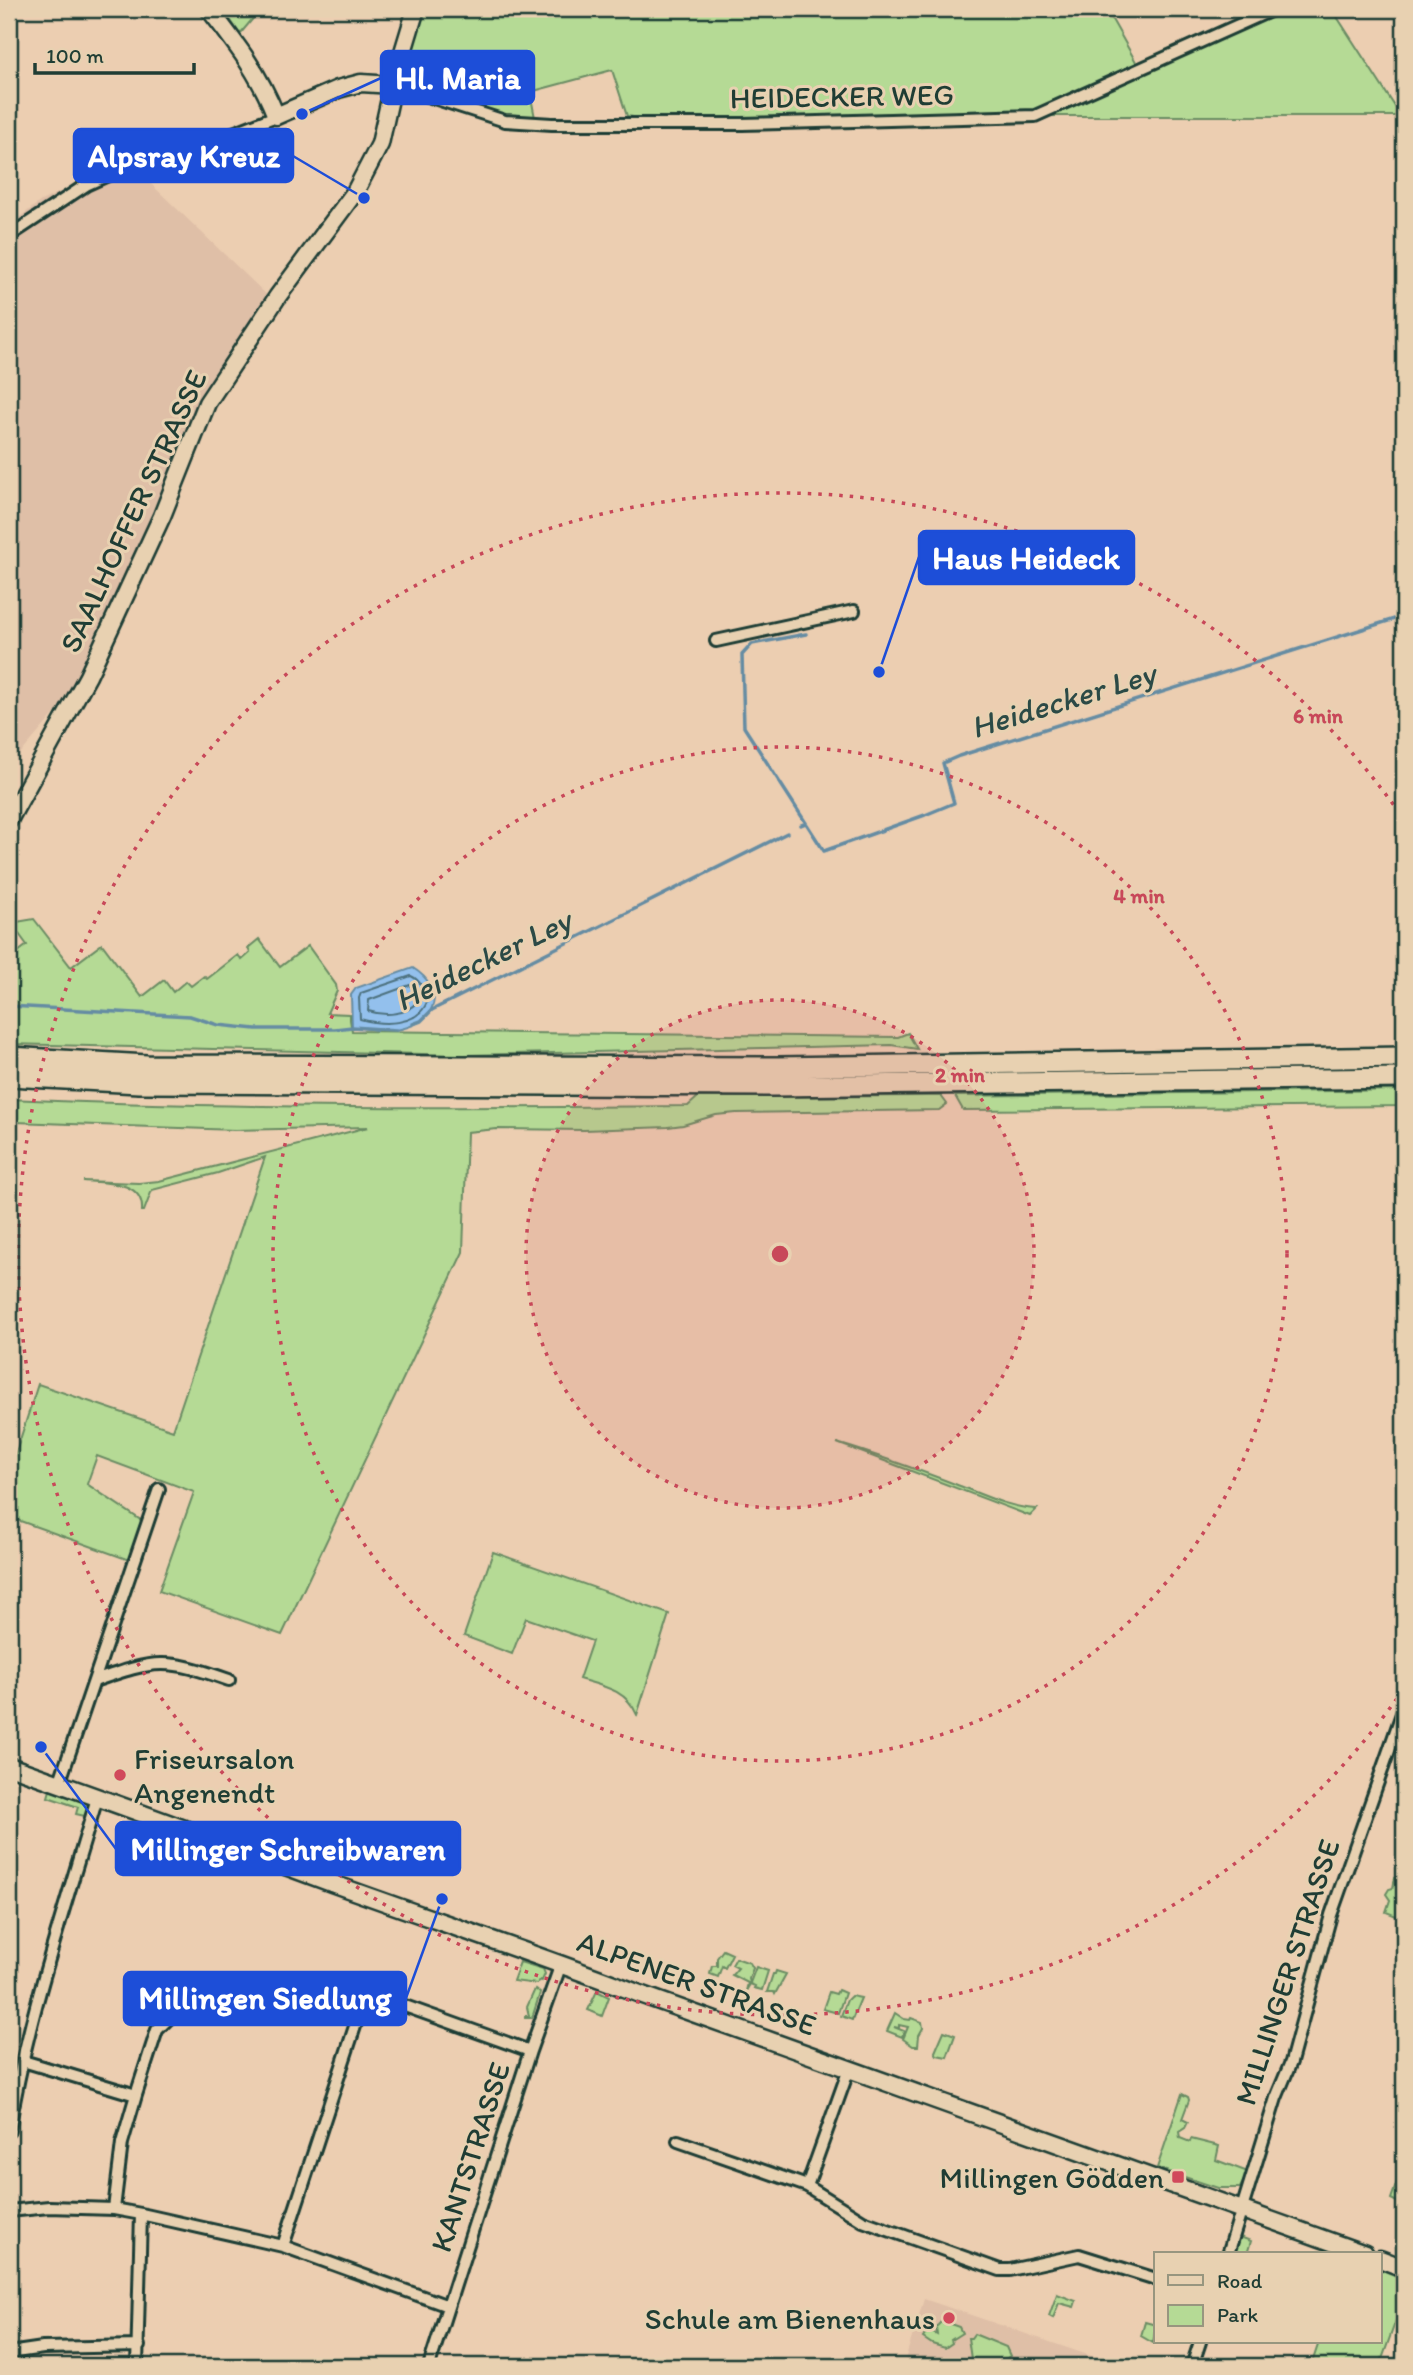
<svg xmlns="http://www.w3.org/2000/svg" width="1413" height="2375" font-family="Itim,sans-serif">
<rect width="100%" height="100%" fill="#ecceb1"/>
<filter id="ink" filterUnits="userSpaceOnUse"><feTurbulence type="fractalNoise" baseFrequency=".0143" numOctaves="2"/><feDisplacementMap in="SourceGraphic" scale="14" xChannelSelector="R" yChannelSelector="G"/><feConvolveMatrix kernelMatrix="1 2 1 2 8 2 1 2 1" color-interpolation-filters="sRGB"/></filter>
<g filter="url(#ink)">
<path fill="#dfbfa7" d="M 126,160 L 272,300 L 209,398 L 87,676 L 9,767 L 9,225 L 41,201 Z
M 924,2299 L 1094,2357 L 1091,2366 L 903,2366 Z"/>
<path fill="#b5da95" stroke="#6a8c64" stroke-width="2" d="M 223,9 L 261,9 L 240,34 Z
M 416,9 L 1106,9 L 1140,69 L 1260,14 L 1258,9 L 1332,9 L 1401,116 L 1035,116 L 677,124 L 627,116 L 612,70 L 530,92 L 536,123 L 505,121 L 393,85 Z
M 34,919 L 71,967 L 102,944 L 142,997 L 164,980 L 173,992 L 186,981 L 191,986 L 204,976 L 207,979 L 238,955 L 242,960 L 250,953 L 248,948 L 259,939 L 280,967 L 308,946 L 336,985 L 337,991 L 327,1013 L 349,1014 L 352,1031 L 898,1037 L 908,1033 L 917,1049 L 891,1045 L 464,1055 L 9,1044 L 9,959 L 27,945 L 11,923 Z
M 1404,1090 L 1404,1106 L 963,1110 L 955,1096 Z
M 929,1096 L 941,1096 L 947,1104 L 939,1110 L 736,1113 L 716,1115 L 683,1125 L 668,1127 L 584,1130 L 497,1129 L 467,1132 L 463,1252 L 282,1635 L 159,1591 L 194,1492 L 97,1456 L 87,1484 L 145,1523 L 132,1561 L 9,1517 L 9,1474 L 38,1384 L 173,1430 L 265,1157 L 218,1173 L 152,1190 L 144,1211 L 142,1211 C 144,1180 105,1183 83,1181 L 139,1183 L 159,1181 L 368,1127 L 235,1130 L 15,1122 L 9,1121 L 9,1099 C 235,1109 462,1108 688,1106 L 698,1097 Z
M 837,1443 C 877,1455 916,1469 955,1484 C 981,1494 1009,1508 1037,1509 L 1030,1516 Z
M 493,1552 L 669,1614 L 637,1715 C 627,1690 603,1686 579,1679 L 592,1641 L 526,1618 L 512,1654 L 464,1636 Z
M 50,1790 L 90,1804 L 89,1817 L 76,1814 L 78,1807 L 48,1797 Z
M 1395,1878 L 1404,1881 L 1404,1919 L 1386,1912 L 1390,1900 L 1386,1894 L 1389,1889 L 1393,1888 Z
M 723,1950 L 732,1954 L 725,1968 L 722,1966 L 718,1977 L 710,1974 L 712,1966 L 717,1966 L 717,1958 Z
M 736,1958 L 750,1963 L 753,1968 L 749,1979 L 750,1983 L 756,1967 L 768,1971 L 762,1990 L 754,1988 L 755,1986 L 750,1984 L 746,1991 L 748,1983 L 732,1975 L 738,1968 L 732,1965 Z
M 520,1962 L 543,1969 L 545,1974 L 542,1981 L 540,1980 L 537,1984 L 513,1981 Z
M 776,1971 L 786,1974 L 775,1994 L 774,1992 L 767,1992 L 773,1974 L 775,1974 Z
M 535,1989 L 540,1993 L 532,2018 L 525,2018 L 525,2016 L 529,2016 L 527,2007 Z
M 838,1990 L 845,1993 L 838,2013 L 823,2009 L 829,1992 L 836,1994 Z
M 597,1991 L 609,1997 L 602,2016 L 588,2010 Z
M 851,1996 L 861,1998 L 852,2020 L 841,2016 L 847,2000 Z
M 895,2013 L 904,2019 L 910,2020 L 911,2018 L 922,2022 L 923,2028 L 919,2035 L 918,2046 L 913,2046 L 903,2039 L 908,2027 L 899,2025 L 899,2028 L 894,2027 L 904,2031 L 902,2037 L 887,2031 Z
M 944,2031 L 955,2035 L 947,2057 L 937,2055 L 935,2052 Z
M 1182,2094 L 1188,2097 L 1189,2100 L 1182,2119 L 1188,2122 L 1185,2128 L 1179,2132 L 1180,2138 L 1190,2142 L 1191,2139 L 1219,2146 L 1216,2160 L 1248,2172 L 1240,2188 L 1218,2188 L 1157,2168 Z
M 1401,2171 L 1404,2172 L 1404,2195 L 1401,2204 L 1391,2199 Z
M 1240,2237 L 1251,2241 L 1247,2254 L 1233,2254 Z
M 1380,2269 L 1404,2279 L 1404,2298 L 1381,2362 L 1391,2366 L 1311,2366 L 1319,2342 L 1380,2342 Z
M 1057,2294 L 1076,2301 L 1074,2307 L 1059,2303 L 1053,2318 L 1049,2316 Z
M 942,2321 L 959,2327 L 962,2333 L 951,2340 L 952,2343 L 945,2348 L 932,2344 L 923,2338 L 928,2330 L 937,2335 L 936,2327 Z
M 1145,2322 L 1156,2325 L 1153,2343 L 1141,2336 Z
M 974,2334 L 1006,2347 L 1010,2356 L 995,2366 L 972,2366 L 968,2338 L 971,2338 Z"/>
<path fill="#93c0ed" stroke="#658ca3" stroke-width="2" d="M 413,968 C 446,989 438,1021 401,1029 C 387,1033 366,1028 352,1027 L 351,995 L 356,988 Z"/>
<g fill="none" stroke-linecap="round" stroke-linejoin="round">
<path stroke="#4d717e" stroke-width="2" d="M 411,976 C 422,981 424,991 427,1002 C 417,1027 382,1025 360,1019 L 359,998 L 361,993 Z
M 410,985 L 415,991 L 418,1000 C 408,1016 384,1016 368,1011 L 369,1000 Z"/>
<path stroke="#658ca3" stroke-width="3.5" d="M 806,823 L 744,727 L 742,655 L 752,644 L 806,634
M 801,825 L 806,823 L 824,851 L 925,815 L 954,803 L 943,763 L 959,756 L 1404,616
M 9,1006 L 190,1016 L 218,1025 L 256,1029 L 335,1029 L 352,1027 L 396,1030
M 413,1024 L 421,1021 L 432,1010 L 787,833"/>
<g stroke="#1f3d34" stroke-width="16">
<path id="street" d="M 393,85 L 505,121 L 552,124 L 742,124 L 1035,116 L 1274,9
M 9,236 L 86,185 L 126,167 L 218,139 L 276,116
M 716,641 L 854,611
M 94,1681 C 156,1659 167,1658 229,1680
M 59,1784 L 159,1489
M 23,2061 L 136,2095 L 122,2143 L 114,2209
M 136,2095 L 157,2030 L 169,2018
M 9,2131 C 27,2018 65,1908 97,1798
M 678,2141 L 807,2186 L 863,2221 L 1000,2270 L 1010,2270 L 1079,2255 L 1156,2279
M 807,2186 L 849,2069
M 9,2211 L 49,2207 L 114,2209 L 141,2214 L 283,2246 L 448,2306
M 283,2246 L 362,2005 L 369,1997 L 377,1996 L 530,2051
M 1228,2254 L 1276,2098 L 1291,2062 L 1331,1915 L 1404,1708
M 9,2353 L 43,2348 L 139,2346
M 137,2366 L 141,2214
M 429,2366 L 530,2051 L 561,1964
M 1192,2366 L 1200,2342"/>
</g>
<g stroke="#1f3d34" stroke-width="21">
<path id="secondary" d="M 209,9 C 237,45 259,73 276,116 L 338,89 L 361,83 L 393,85
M 9,820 L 88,676 L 162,516 L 207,403 L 278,296 L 355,192 L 380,144 L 393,85 L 416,9
M 9,1766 C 118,1804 226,1844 334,1884 C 436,1921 539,1955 640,1994 L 1365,2254
M 1380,2259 L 1404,2268"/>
</g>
<g stroke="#1f3d34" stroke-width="24">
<path id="highway" d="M 9,1057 L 147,1065 L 778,1067 L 1404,1057
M 9,1076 L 139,1083 L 773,1086 L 1404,1078"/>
</g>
<use href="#street" stroke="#e8d1b1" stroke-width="10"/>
<use href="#secondary" stroke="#e8d1b1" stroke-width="16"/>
<use href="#highway" stroke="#e8d1b1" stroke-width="19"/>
</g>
</g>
<circle cx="780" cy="1254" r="254" fill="#c84859" fill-opacity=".12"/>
<g fill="none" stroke="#c84859" stroke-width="3.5" stroke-dasharray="3.5 7">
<circle cx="780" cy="1254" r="254"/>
<circle cx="780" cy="1254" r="507"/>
<path d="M1403 1690A761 761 0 1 1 1403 818"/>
</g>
<g fill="#d1495b" stroke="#e8d1b1" stroke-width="2.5">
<circle cx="120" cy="1775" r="7"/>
<rect x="1171" y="2170" width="14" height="14" rx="3.5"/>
<circle cx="949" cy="2318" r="7"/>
</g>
<g text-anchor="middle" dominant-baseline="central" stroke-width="6" stroke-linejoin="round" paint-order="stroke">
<g font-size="30" fill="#1f3d34" stroke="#e8d1b1">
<text transform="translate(842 96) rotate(-1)">HEIDECKER WEG</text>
<text transform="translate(133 511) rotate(-65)">SAALHOFFER STRASSE</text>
<text transform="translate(1287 1972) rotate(-72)">MILLINGER STRASSE</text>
<text transform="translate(697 1983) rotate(20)">ALPENER STRASSE</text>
<text transform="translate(470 2157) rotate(-72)">KANTSTRASSE</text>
</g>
<g font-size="30" fill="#1f3d34" stroke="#e8d1b1" text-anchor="end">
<text x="134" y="1758" text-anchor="start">Friseursalon<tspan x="134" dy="34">Angenendt</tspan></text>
<text x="1164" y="2177">Millingen Gödden</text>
<text x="935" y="2318">Schule am Bienenhaus</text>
</g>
<g font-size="32" font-style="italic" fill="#2b4a46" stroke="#e8d1b1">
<text transform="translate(1063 700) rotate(-17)">Heidecker Ley</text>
<text transform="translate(483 960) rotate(-26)">Heidecker Ley</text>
</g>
</g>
<circle cx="780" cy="1254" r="10" fill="#c84859" stroke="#e8d1b1" stroke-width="3.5"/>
<g font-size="21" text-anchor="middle" font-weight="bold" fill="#c84859" stroke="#e8d1b1" stroke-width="6" stroke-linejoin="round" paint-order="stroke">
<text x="1318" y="723">6 min</text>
<text x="1139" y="903">4 min</text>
<text x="960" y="1082">2 min</text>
</g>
<path fill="none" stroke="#1d4ed8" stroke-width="2.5" d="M302 114L381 78M364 198L293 156M879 672L919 557M41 1747L116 1849M442 1899L406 1998"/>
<g fill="#1d4ed8" stroke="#e8d1b1" stroke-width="2.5">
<circle cx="302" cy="114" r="7"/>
<circle cx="364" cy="198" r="7"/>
<circle cx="879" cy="672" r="7"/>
<circle cx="41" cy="1747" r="7"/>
<circle cx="442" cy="1899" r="7"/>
</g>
<g fill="#1d4ed8" stroke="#1d4ed8" stroke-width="2.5">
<rect x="381" y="51" width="153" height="53" rx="7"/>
<rect x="74" y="129" width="219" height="53" rx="7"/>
<rect x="919" y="531" width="215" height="53" rx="7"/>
<rect x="116" y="1822" width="344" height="53" rx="7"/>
<rect x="124" y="1972" width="282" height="53" rx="7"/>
</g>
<g font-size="32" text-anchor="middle" font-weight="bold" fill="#fff">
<text x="458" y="89">Hl. Maria</text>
<text x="184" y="167">Alpsray Kreuz</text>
<text x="1026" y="569">Haus Heideck</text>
<text x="288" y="1860">Millinger Schreibwaren</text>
<text x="265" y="2009">Millingen Siedlung</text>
</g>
<rect width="1413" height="2375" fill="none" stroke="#e8d1b1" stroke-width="35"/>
<rect x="18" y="18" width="1378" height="2340" fill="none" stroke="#1f3d34" stroke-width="2.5" filter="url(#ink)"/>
<rect x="1154" y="2252" width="228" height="91" fill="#e8d1b1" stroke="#98967f" stroke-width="2"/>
<rect x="1168" y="2275" width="35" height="10" fill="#e8d1b1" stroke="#98967f" stroke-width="2"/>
<text x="1217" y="2288" font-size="21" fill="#1f3d34">Road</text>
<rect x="1168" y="2305" width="35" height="21" fill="#b5da95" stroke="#98967f" stroke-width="2"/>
<text x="1217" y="2322" font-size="21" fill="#1f3d34">Park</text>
<path d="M35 63v10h159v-10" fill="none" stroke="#1f3d34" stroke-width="3.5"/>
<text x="46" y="63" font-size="21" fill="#1f3d34" stroke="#e8d1b1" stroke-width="5" paint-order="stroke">100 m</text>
</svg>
